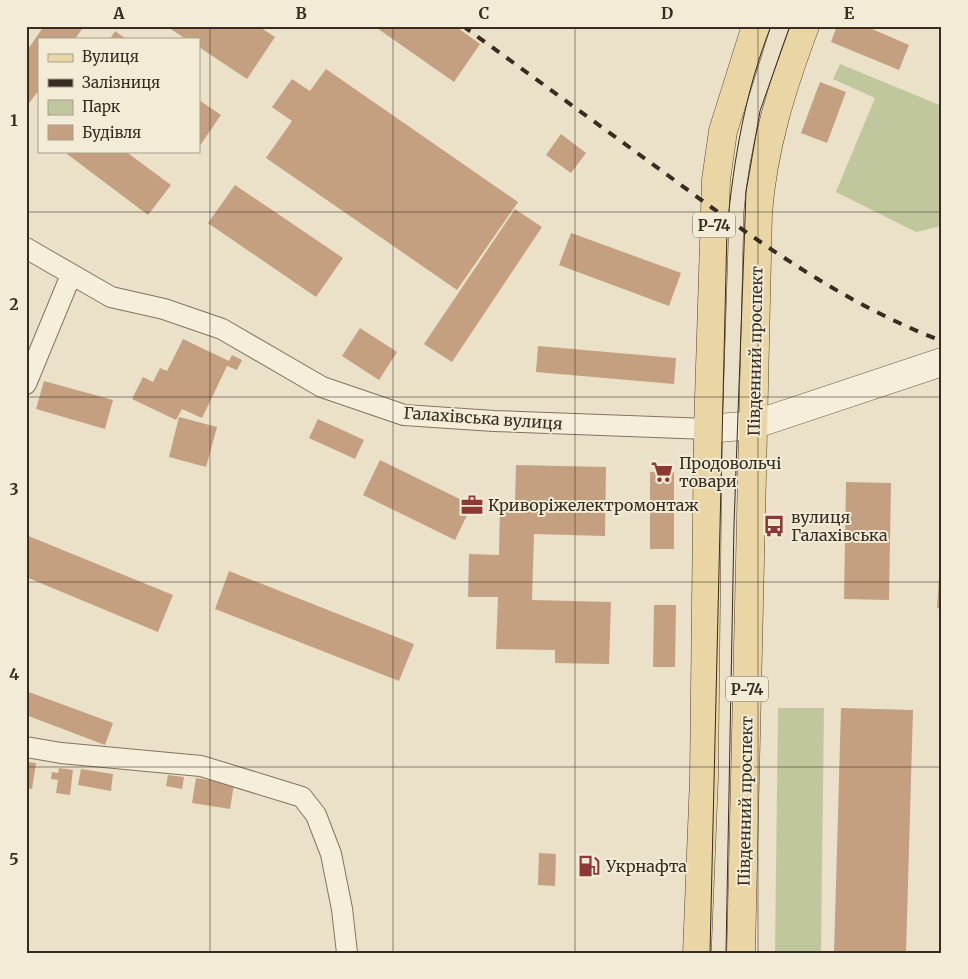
<svg xmlns="http://www.w3.org/2000/svg" width="968" height="979" font-family="Merriweather,serif">
<rect width="100%" height="100%" fill="#eae1c8"/>
<path fill="#c0c79c" d="M 840,64 L 942,106 L 942,226 L 916,232 L 836,192 L 875,98 L 833,79 Z
M 778,708 L 824,708 L 821,953 L 775,953 Z"/>
<path fill="#c4a081" d="M 44,26 L 84,26 L 75,39 L 39,39 L 39,90 L 26,107 L 26,52 Z
M 166,26 L 258,26 L 275,37 L 247,79 L 199,47 L 199,39 L 186,39 Z
M 374,26 L 455,26 L 480,44 L 454,82 Z
M 837,26 L 865,26 L 909,45 L 899,70 L 831,42 Z
M 115,31 L 126,39 L 110,39 Z
M 326,69 L 518,202 L 457,290 L 266,158 L 292,121 L 272,107 L 292,79 L 310,91 Z
M 820,82 L 846,92 L 827,143 L 801,133 Z
M 199,100 L 221,115 L 199,147 Z
M 561,134 L 586,153 L 571,173 L 546,155 Z
M 68,151 L 125,151 L 171,185 L 148,215 L 67,154 Z
M 235,185 L 343,258 L 316,297 L 208,223 Z
M 515,209 L 542,227 L 452,362 L 424,344 Z
M 571,233 L 681,273 L 669,306 L 559,265 Z
M 360,328 L 397,352 L 379,380 L 342,356 Z
M 183,339 L 229,361 L 232,355 L 242,360 L 237,370 L 227,366 L 202,418 L 182,409 L 176,420 L 132,399 L 143,377 L 153,382 L 160,368 L 167,371 Z
M 538,346 L 676,358 L 674,384 L 536,372 Z
M 44,381 L 113,400 L 105,429 L 36,409 Z
M 179,417 L 217,427 L 206,467 L 169,457 Z
M 318,419 L 364,440 L 355,459 L 309,438 Z
M 380,460 L 472,505 L 455,540 L 363,495 Z
M 516,465 L 606,467 L 605,536 L 534,534 L 532,600 L 611,602 L 609,664 L 555,663 L 555,650 L 496,649 L 498,597 L 468,597 L 469,554 L 499,555 L 500,502 L 515,502 Z
M 650,472 L 674,472 L 674,549 L 650,549 Z
M 846,482 L 891,483 L 889,600 L 844,599 Z
M 26,535 L 173,595 L 158,632 L 26,577 Z
M 940,562 L 942,562 L 942,609 L 937,608 Z
M 229,571 L 414,644 L 399,681 L 215,609 Z
M 654,605 L 676,605 L 675,667 L 653,667 Z
M 26,691 L 113,723 L 105,745 L 26,715 Z
M 841,708 L 913,710 L 906,953 L 834,953 Z
M 26,762 L 36,763 L 32,789 L 26,788 Z
M 59,768 L 73,770 L 70,795 L 56,793 L 58,780 L 51,779 L 52,772 L 58,773 Z
M 81,769 L 113,774 L 111,791 L 78,785 Z
M 168,775 L 184,777 L 182,789 L 166,786 Z
M 196,778 L 234,784 L 230,809 L 192,803 Z
M 539,853 L 556,854 L 555,886 L 538,885 Z"/>
<g fill="none" stroke-linecap="round" stroke-linejoin="round">
<g stroke="#84745f" stroke-width="22">
<path id="street" d="M 26,248 L 111,297 L 164,309 L 222,329 L 322,387 L 404,415 L 494,421 L 708,429
M 26,384 L 71,275
M 26,747 L 61,753 L 201,766 L 302,797 L 316,815 L 331,854 L 342,909 L 347,953"/>
</g>
<g stroke="#665542" stroke-width="29">
<path id="secondary" d="M 708,429 L 753,425 L 942,362"/>
</g>
<g stroke="#524232" stroke-width="29">
<path id="primary" d="M 697,953 L 704,778 L 708,429 L 716,180 L 723,131 L 756,26
M 741,953 L 758,213 C 763,148 782,87 805,26"/>
</g>
<use href="#street" stroke="#f5eeda" stroke-width="20"/>
<use href="#secondary" stroke="#f5eeda" stroke-width="28"/>
<use href="#primary" stroke="#e9d6a4" stroke-width="28"/>
<path stroke="#362c21" stroke-width="1" d="M 710,953 L 727,229 C 734,158 745,92 771,26
M 726,953 L 734,525 L 746,192 L 760,111 L 790,26"/>
<path stroke="#362c21" stroke-width="4" stroke-dasharray="9 9" stroke-linecap="butt" d="M 463,26 C 529,74 596,123 662,171 C 750,236 839,302 942,341"/>
</g>
<path fill="none" stroke="#362c21" stroke-width="1" stroke-opacity="0.55" d="M 210,26 L 210,953M 393,26 L 393,953M 575,26 L 575,953M 758,26 L 758,953M 26,212 L 942,212M 26,397 L 942,397M 26,582 L 942,582M 26,767 L 942,767"/>
<defs>
<g id="supermarket-bare" transform="scale(1.725)"><path d="M-6-5.5h2.5l.6 2H6L4.5 2H-2.5L-4.4-4H-6ZM-1.5 3.2a1.3 1.3 0 1 0 .1 0ZM3 3.2a1.3 1.3 0 1 0 .1 0Z" fill="#8d3835" stroke="#f2ebd6" stroke-width="2.5" paint-order="stroke"/></g>
<g id="office-bare" transform="scale(1.725)"><path d="M-6-3h4V-5.5h4V-3h4V5H-6ZM-1-4.5V-3h2v-1.5ZM-6 0V1H6V0Z" fill="#8d3835" stroke="#f2ebd6" stroke-width="2.5" paint-order="stroke"/></g>
<g id="bus-bare" transform="scale(1.725)"><path d="M-5-6H5V4H4V6H2V4H-2V6H-4V4H-5ZM-3.5-4V0h7V-4ZM-3.5 1.2v1.5H-2V1.2ZM2 1.2v1.5H3.5V1.2Z" fill="#8d3835" stroke="#f2ebd6" stroke-width="2.5" paint-order="stroke"/></g>
<g id="fuel-bare" transform="scale(1.725)"><path d="M-5.5-6h7V0h2V4h1.3V-2.5L3-4.5l.8-.8L6-3V5H2.5V1h-1V6h-7ZM-4.2-4.7v3.2H.2V-4.7Z" fill="#8d3835" stroke="#f2ebd6" stroke-width="2.5" paint-order="stroke"/></g>
</defs>
<g fill-rule="evenodd">
<use href="#supermarket-bare" x="662" y="472"/>
<use href="#office-bare" x="472" y="505"/>
<use href="#bus-bare" x="774" y="526"/>
<use href="#fuel-bare" x="589" y="866"/>
</g>
<g text-anchor="middle" dominant-baseline="central" stroke-width="4" stroke-linejoin="round" paint-order="stroke">
<g fill="#f2ebd6" stroke="#6e6557" stroke-width="1">
<rect x="693" y="212.5" width="42" height="25" rx="4"/>
<rect x="726" y="676.5" width="42" height="25" rx="4"/>
</g>
<g font-size="15" font-weight="bold" fill="#362c21">
<text x="714" y="225">Р-74</text>
<text x="747" y="689">Р-74</text>
</g>
<g font-size="16" fill="#362c21" stroke="#f2ebd6">
<text transform="translate(755 351) rotate(-89)">Південний проспект</text>
<text transform="translate(483 418) rotate(4)">Галахівська вулиця</text>
<text transform="translate(745 801) rotate(-89)">Південний проспект</text>
</g>
<g font-size="16" fill="#362c21" stroke="#f2ebd6" text-anchor="start">
<text x="679" y="463">Продовольчі<tspan x="679" dy="18">товари</tspan></text>
<text x="488" y="505">Криворіжелектромонтаж</text>
<text x="791" y="517">вулиця<tspan x="791" dy="18">Галахівська</tspan></text>
<text x="606" y="866">Укрнафта</text>
</g>
</g>
<rect width="968" height="979" fill="none" stroke="#f2ebd6" stroke-width="55"/>
<rect x="38" y="38" width="162" height="115" fill="#f2ebd6" stroke="#a79f8e"/>
<rect x="48" y="54" width="25" height="8" fill="#e9d6a4" stroke="#a79f8e"/>
<text x="82" y="62" font-size="15" fill="#362c21">Вулиця</text>
<rect x="48" y="79" width="25" height="8" fill="#362c21" stroke="#a79f8e"/>
<text x="82" y="88" font-size="15" fill="#362c21">Залізниця</text>
<rect x="48" y="100" width="25" height="15" fill="#c0c79c" stroke="#a79f8e"/>
<text x="82" y="112" font-size="15" fill="#362c21">Парк</text>
<rect x="48" y="125" width="25" height="15" fill="#c4a081" stroke="#a79f8e"/>
<text x="82" y="138" font-size="15" fill="#362c21">Будівля</text>
<rect x="28" y="28" width="912" height="924" fill="none" stroke="#362c21" stroke-width="2"/>
<g font-size="16" text-anchor="middle" font-weight="bold" fill="#362c21">
<text x="119" y="19">A</text>
<text x="301" y="19">B</text>
<text x="484" y="19">C</text>
<text x="667" y="19">D</text>
<text x="849" y="19">E</text>
<text x="14" y="126">1</text>
<text x="14" y="310">2</text>
<text x="14" y="495">3</text>
<text x="14" y="680">4</text>
<text x="14" y="865">5</text>
</g>
</svg>
